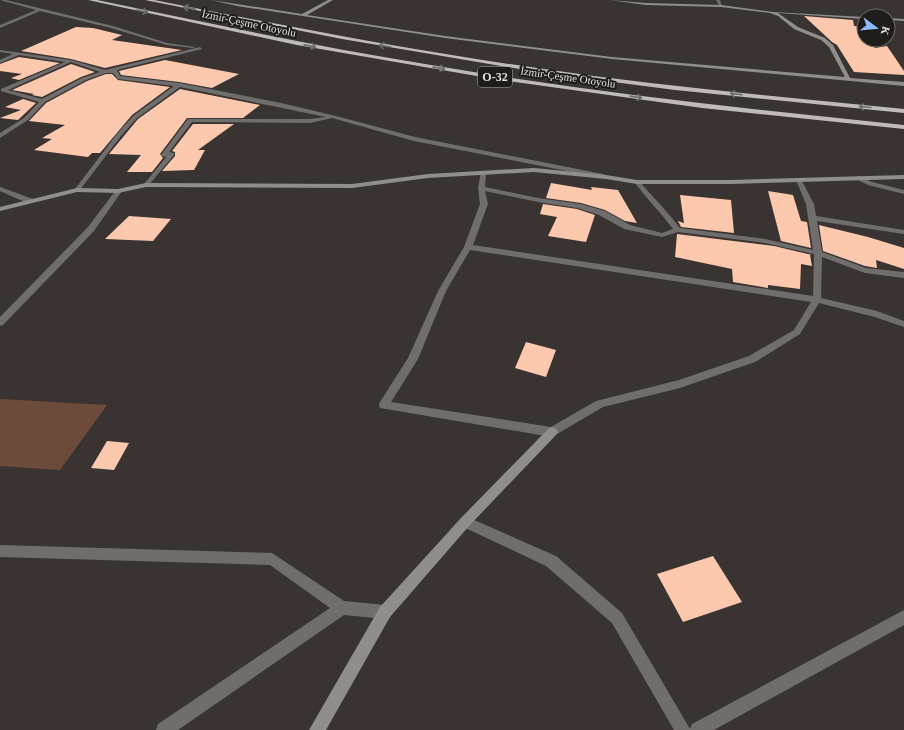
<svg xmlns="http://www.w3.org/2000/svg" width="904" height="730" font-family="Georgia,serif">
<rect width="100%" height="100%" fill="#393432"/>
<path fill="#6d4b3a" d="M 0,399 L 107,405 L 60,470 L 0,466 Z"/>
<path fill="#fcc8ae" d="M 804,16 L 853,20 L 854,26 L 864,27 L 864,40 L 869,40 L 875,48 L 887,46 L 904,71 L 904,75 L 854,72 L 837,45 L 832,42 Z
M 76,27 L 93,28 L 122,35 L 112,40 L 182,50 L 105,68 L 71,59 L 21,51 Z
M 19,57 L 60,63 L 19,80 L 11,78 L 22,74 L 0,71 L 0,64 Z
M 165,60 L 239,74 L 212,88 L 179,82 L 121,75 L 119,71 Z
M 71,64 L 95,72 L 81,77 L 42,97 L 32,95 L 34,94 L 12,90 Z
M 106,74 L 112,74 L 118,80 L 170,87 L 132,115 L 100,153 L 92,153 L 88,157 L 34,150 L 52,139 L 42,138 L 65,125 L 29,121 L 46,103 L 87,81 Z
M 180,89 L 260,105 L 243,118 L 187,118 L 160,154 L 163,158 L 152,172 L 127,172 L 141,155 L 109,154 L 138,119 Z
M 23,99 L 36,103 L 18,120 L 0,118 L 21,110 L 5,107 Z
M 193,124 L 234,124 L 198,150 L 205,150 L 194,170 L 162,171 L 175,156 L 175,152 L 172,151 Z
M 551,183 L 592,190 L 591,187 L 618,190 L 637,223 L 625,221 L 605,210 L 581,203 L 546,198 Z
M 768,191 L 793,195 L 801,221 L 807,222 L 811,248 L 781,241 Z
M 680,195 L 731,200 L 734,233 L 681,227 L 678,221 L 684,223 Z
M 543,204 L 577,209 L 595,215 L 586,242 L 548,236 L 557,217 L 540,214 Z
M 129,216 L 171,219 L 153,241 L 105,239 Z
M 819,225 L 868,237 L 904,248 L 904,269 L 876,260 L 877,268 L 865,266 L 823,251 Z
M 677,234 L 774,246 L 812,255 L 810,255 L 812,266 L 801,264 L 800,289 L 768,285 L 768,288 L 733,282 L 732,269 L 675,257 Z
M 526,342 L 556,350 L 546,377 L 515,368 Z
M 107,441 L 129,443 L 114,470 L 91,468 Z
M 713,556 L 742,602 L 683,622 L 657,574 Z"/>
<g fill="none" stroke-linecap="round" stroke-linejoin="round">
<path fill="#706e6d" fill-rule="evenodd" d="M 0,0 L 6,0 L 113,26 L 167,43 L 195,47 L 193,48 L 167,45 L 111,28 L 40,11 L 0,28 L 0,25 L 36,10 Z
M 716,0 L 720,0 L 722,7 L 720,7 Z
M 200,47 L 202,49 L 117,70 L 120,76 L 179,83 L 281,103 L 336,116 L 415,137 L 603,174 L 606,176 L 603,178 L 414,141 L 332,118 L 310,123 L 192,122 L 169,152 L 174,153 L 174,155 L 148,186 L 144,186 L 144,184 L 167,156 L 164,157 L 161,155 L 188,119 L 310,119 L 326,117 L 180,87 L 137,118 L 121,136 L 79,191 L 75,191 L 75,189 L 117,134 L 133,116 L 174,86 L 118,79 L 113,73 L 106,73 L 86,80 L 45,102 L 28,120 L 0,138 L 0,133 L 24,118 L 39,102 L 1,91 L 1,89 L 65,62 L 19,55 L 0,63 L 0,60 L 13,54 L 0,52 L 0,50 L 71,60 L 105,70 ZM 71,62 L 100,72 L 82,78 L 42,99 L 8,90 Z
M 481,172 L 486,173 L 485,187 L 538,198 L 581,204 L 605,211 L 630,225 L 662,233 L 673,229 C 661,213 647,199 635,183 L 634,182 L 637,180 L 639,181 C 653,197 667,211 680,228 L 765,239 L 813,250 L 806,204 L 796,180 L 801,179 L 814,204 L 816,216 L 904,230 L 904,234 L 817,221 L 822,252 L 866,268 L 904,272 L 904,278 L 865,273 L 822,257 L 821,298 L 877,311 L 904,321 L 904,327 L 875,317 L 819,303 L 800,334 L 755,362 L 680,388 L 603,407 L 552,437 L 380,408 L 379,405 L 380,402 L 408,358 L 438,291 L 464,247 L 480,204 L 478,188 ZM 485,191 L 538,202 L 577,208 L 599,215 L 624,229 L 662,237 L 678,232 L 765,243 L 814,254 L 813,296 L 473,245 L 488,204 ZM 470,250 L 811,302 L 794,330 L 749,356 L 679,380 L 596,401 L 551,427 L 391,402 L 418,359 L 446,291 Z
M 858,176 L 872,182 L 904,190 L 904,194 L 868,185 L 856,179 L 856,177 Z
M 0,187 L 33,199 L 34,201 L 27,203 L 0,191 Z
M 116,190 L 122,191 L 94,231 L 3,325 L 0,326 L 0,317 L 88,227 Z
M 465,516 L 556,556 L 622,613 L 690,729 L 692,724 L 904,610 L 904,625 L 714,730 L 674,730 L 612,623 L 546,566 L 461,526 L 459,522 L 461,518 Z
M 0,545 L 272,553 L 344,601 L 385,605 L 390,607 L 392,612 L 390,617 L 385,619 L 344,615 L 178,730 L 156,730 L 158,724 L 330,608 L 270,565 L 0,557 Z"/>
<path fill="#918d8b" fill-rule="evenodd" d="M 211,0 L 302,14 L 328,0 L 333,0 L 307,15 L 445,36 L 612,57 L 845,77 L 829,47 L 821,40 L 794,29 L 778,16 L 770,13 L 721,7 L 646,5 L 609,0 L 646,3 L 721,5 L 773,12 L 864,17 L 864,19 L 778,13 L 798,27 L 825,38 L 833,45 L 850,78 L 904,82 L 904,86 L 612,59 L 445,38 L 237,6 Z
M 888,18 L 904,19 L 904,21 L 888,20 Z
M 534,168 L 606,175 L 637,180 L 731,180 L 904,175 L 904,179 L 731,184 L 637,184 L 606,179 L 534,172 L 428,178 L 352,188 L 146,187 L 118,193 L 77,192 L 0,211 L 0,207 L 77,188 L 118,189 L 146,183 L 352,184 L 428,174 Z
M 552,427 L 556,429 L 558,432 L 556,435 L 469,526 L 390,617 L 326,730 L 309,730 L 380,607 L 461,518 L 548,429 Z"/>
<path fill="#c1bbb8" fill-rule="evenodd" d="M 88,0 L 97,0 C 208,23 319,47 431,65 C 588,92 746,109 904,125 L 904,129 L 702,108 L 500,80 L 297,45 Z
M 145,0 L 154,0 C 281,25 408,50 537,68 C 659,86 781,97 904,109 L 904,113 L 675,90 L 537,72 L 342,39 Z"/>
</g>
<defs><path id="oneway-shaft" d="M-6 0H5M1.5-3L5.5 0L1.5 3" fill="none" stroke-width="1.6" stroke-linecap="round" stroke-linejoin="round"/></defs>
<g stroke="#706c6a">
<use href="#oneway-shaft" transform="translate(189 8) rotate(-169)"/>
<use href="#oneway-shaft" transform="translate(142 11) rotate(12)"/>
<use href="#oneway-shaft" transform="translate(310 46) rotate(11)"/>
<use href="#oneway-shaft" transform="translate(385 46) rotate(-170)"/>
<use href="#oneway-shaft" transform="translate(439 68) rotate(8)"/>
<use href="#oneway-shaft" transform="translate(736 94) rotate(-174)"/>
<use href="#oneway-shaft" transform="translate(636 97) rotate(8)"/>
<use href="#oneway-shaft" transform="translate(865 107) rotate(-175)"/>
</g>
<g text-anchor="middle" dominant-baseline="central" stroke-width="4" stroke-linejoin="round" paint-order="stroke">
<g font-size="11" fill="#e4e1e0" stroke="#1f1d1b">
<text transform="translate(249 23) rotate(12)">İzmir-Çeşme Otoyolu</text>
<text transform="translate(568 77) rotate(8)">İzmir-Çeşme Otoyolu</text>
</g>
<rect fill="#1f1d1b" stroke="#a9a6a5" stroke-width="1" x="478" y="67" width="34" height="20" rx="3"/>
<g font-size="12" font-weight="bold" fill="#e4e1e0">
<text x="495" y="77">O-32</text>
</g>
</g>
<g transform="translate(876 28) rotate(106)"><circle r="19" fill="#1f1d1b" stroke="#6e6b6a"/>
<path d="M0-3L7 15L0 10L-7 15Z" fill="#8cb9fc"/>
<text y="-6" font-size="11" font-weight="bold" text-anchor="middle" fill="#e4e1e0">K</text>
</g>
</svg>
